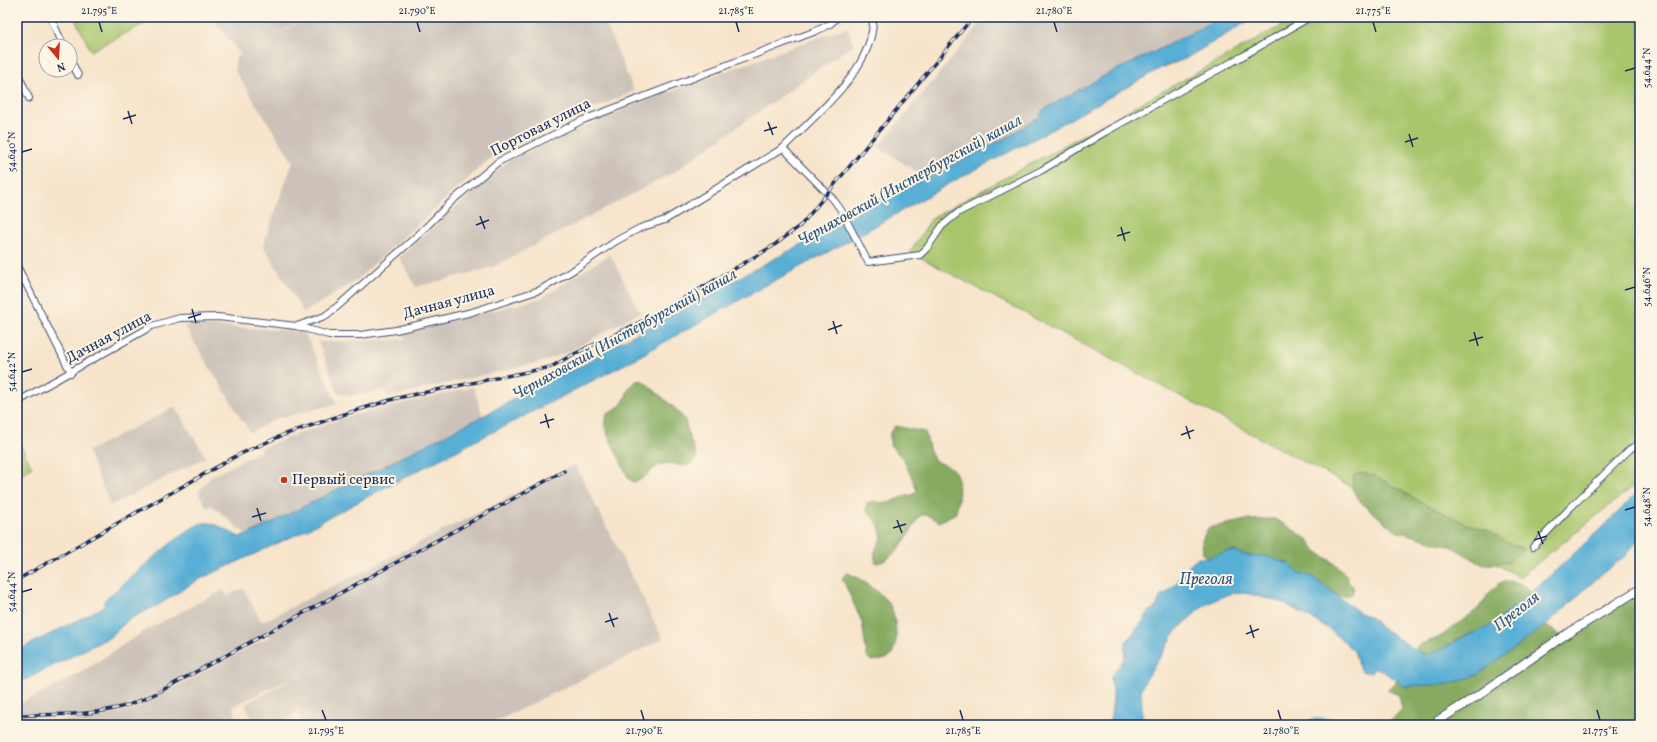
<svg xmlns="http://www.w3.org/2000/svg" width="1657" height="742" font-family="Vollkorn,serif">
<rect width="100%" height="100%" fill="#fcf5e5"/>
<filter id="ink" filterUnits="userSpaceOnUse"><feTurbulence type="fractalNoise" baseFrequency=".025" numOctaves="2"/><feDisplacementMap in="SourceGraphic" scale="8" xChannelSelector="R" yChannelSelector="G"/><feConvolveMatrix kernelMatrix="1 2 1 2 8 2 1 2 1" color-interpolation-filters="sRGB"/></filter>
<filter id="wash" filterUnits="userSpaceOnUse"><feTurbulence type="fractalNoise" baseFrequency=".012" numOctaves="4" result="noise"/><feDisplacementMap in="SourceGraphic" scale="16" xChannelSelector="R" yChannelSelector="G"/><feGaussianBlur stdDeviation="0.9" result="paint"/><feColorMatrix in="noise" values="0 0 0 0 0 0 0 0 0 0 0 0 0 0 0 0 0 1.4 0 .05"/><feComposite in="paint" operator="in"/></filter>
<g filter="url(#wash)">
<rect width="100%" height="100%" fill="#f7e4cb"/>
<path fill="#ead4b9" d="M 17,600 L 25,617 L 17,621 Z"/>
<path fill="#ccc2b9" d="M 211,17 L 306,17 L 261,44 L 309,17 L 603,17 L 634,91 L 496,153 L 354,282 L 304,313 L 263,245 L 293,162 L 235,71 L 235,58 L 241,55 Z
M 986,17 L 1221,17 L 1164,47 L 1102,77 L 1043,110 L 1040,116 L 1011,135 L 926,178 L 878,147 Z
M 848,27 L 853,45 L 674,172 L 493,267 L 416,287 L 399,257 L 508,161 L 634,105 Z
M 610,254 L 640,312 L 572,350 L 545,361 L 388,397 L 385,390 L 350,396 L 338,392 L 318,342 L 405,339 L 404,334 L 413,330 L 542,298 Z
M 184,325 L 304,331 L 337,404 L 275,419 L 250,433 Z
M 473,387 L 483,416 L 247,535 L 211,505 L 207,508 L 198,492 L 212,476 L 261,451 L 260,448 L 345,417 Z
M 175,407 L 206,457 L 110,506 L 88,451 Z
M 575,464 L 663,639 L 489,725 L 304,725 L 297,712 L 280,725 L 256,725 L 245,704 L 292,680 L 291,679 L 233,706 L 239,725 L 17,725 L 17,721 L 19,721 L 69,720 L 97,718 L 133,709 L 269,637 L 267,633 L 151,697 L 119,709 L 85,716 L 17,717 L 17,705 L 82,672 L 143,632 L 223,590 L 227,596 L 243,588 L 262,622 Z"/>
<path fill="#a9c66d" stroke="#627a66" d="M 84,17 L 148,17 L 150,21 L 91,51 L 76,21 Z
M 1298,17 L 1640,17 L 1640,481 L 1520,577 L 910,252 L 932,218 Z
M 19,442 L 32,467 L 17,476 L 17,443 Z"/>
<path fill="#86ab60" stroke="#506d5f" d="M 641,380 L 647,384 L 679,412 L 685,420 L 689,437 L 697,456 C 689,474 677,461 663,464 C 651,467 647,479 634,482 L 629,479 L 607,433 L 605,426 L 607,413 C 611,411 618,408 621,405 C 628,397 627,381 641,380 Z
M 895,426 L 925,432 C 928,441 929,452 934,459 C 939,465 946,464 951,468 C 963,476 958,501 956,513 L 939,522 L 927,515 L 920,515 C 911,530 895,562 876,563 C 872,552 877,547 882,538 L 879,525 L 866,510 L 867,503 C 876,499 878,504 886,503 C 895,502 902,495 912,495 L 917,490 L 904,460 L 890,445 L 890,432 Z
M 1361,473 L 1373,475 L 1425,504 L 1467,524 L 1489,531 L 1506,542 L 1525,549 L 1509,562 L 1483,565 L 1452,547 L 1396,531 L 1358,500 L 1352,488 L 1354,475 Z
M 1274,519 L 1291,528 L 1308,540 L 1316,551 L 1338,566 L 1347,576 L 1349,582 L 1354,587 L 1352,594 L 1346,596 L 1339,596 L 1311,576 L 1297,572 L 1290,564 L 1265,556 L 1248,556 L 1233,551 L 1207,558 L 1203,555 L 1202,540 L 1208,528 L 1246,520 Z
M 847,573 C 858,576 886,596 891,607 C 896,618 900,648 889,657 C 884,661 877,660 871,661 L 867,656 L 862,622 L 842,578 Z
M 1512,581 L 1525,586 L 1530,592 C 1523,601 1495,625 1485,629 C 1478,632 1471,633 1464,636 C 1452,643 1442,650 1429,655 L 1415,650 L 1419,645 L 1440,637 L 1478,609 L 1490,592 L 1499,583 Z
M 1640,589 L 1640,725 L 1387,725 L 1402,709 L 1399,695 L 1387,690 L 1397,680 L 1403,686 L 1448,684 L 1477,675 L 1546,625 L 1563,637 Z"/>
<path fill="#58afd5" stroke="#3a6f9a" d="M 1221,17 L 1255,17 L 1185,59 L 1161,68 L 1051,130 L 954,181 L 854,238 L 772,282 L 629,362 L 390,485 L 302,532 L 196,581 L 160,604 L 128,620 L 110,637 L 17,684 L 17,651 L 105,606 L 103,602 C 119,588 187,525 203,523 C 217,521 228,533 240,537 L 247,535 L 483,416 L 559,374 L 585,364 L 612,346 L 682,310 L 742,276 L 844,222 C 862,206 898,189 921,181 L 1011,135 L 1040,116 L 1043,110 L 1102,77 L 1164,47 Z
M 1640,490 L 1640,538 L 1624,557 L 1603,573 L 1546,625 L 1477,675 L 1448,684 L 1403,686 L 1399,683 L 1397,680 L 1377,668 L 1375,668 L 1371,673 L 1364,672 L 1361,670 L 1358,665 L 1354,651 L 1329,629 L 1284,603 L 1241,592 L 1230,594 L 1219,598 L 1203,606 L 1176,631 L 1141,688 L 1143,725 L 1109,725 C 1111,715 1113,704 1113,693 C 1114,688 1110,683 1111,678 C 1115,666 1129,661 1124,648 L 1127,641 L 1143,621 L 1149,611 L 1156,607 L 1161,595 L 1166,593 L 1177,582 L 1190,565 L 1198,558 L 1207,558 L 1225,552 L 1234,551 L 1248,556 L 1265,556 L 1290,564 L 1297,572 L 1311,576 L 1360,613 L 1372,618 L 1380,627 L 1420,653 L 1429,655 C 1442,650 1453,642 1466,636 C 1474,632 1484,630 1492,625 L 1552,574 L 1611,519 Z
M 1321,718 L 1345,721 L 1358,725 L 1299,725 L 1310,720 Z"/>
</g>
<g filter="url(#ink)">
<g fill="none" stroke-linecap="round" stroke-linejoin="round">
<g stroke="#3c4a6e" stroke-width="8">
<path id="street" d="M 50,17 L 64,46
M 70,59 L 78,75
M 17,72 L 29,98
M 783,148 C 816,114 875,69 873,17
M 17,266 L 71,373
M 297,326 L 325,316 L 338,306 L 419,234 L 452,201 L 498,162 L 583,120 L 816,31 L 830,24 L 838,17
M 17,402 L 152,326 L 180,318 L 218,317 L 296,326 L 329,335 L 360,335 L 396,330 L 472,312 L 540,290 L 575,269 L 616,241 L 640,228 L 665,220 L 783,148 L 833,199 L 841,210 L 868,262 L 920,255 L 927,248 L 942,226 L 959,212 L 1042,170 L 1105,132 L 1243,56 L 1310,17
M 1533,547 L 1570,508 L 1630,449 L 1640,443"/>
</g>
<g stroke="#3c4a6e" stroke-width="10">
<path id="secondary" d="M 1431,725 L 1479,695 L 1562,637 L 1640,589"/>
</g>
<use href="#street" stroke="#fff" stroke-width="6"/>
<use href="#secondary" stroke="#fff" stroke-width="8"/>
<g stroke="#1b2f5e" stroke-width="3.5">
<path id="rail" d="M 17,580 L 238,455 L 283,435 L 348,413 L 397,398 L 551,367 L 572,355 L 659,313 L 773,246 L 801,225 L 973,17
M 17,717 L 22,715 C 53,714 86,716 117,708 C 131,705 144,699 157,693 L 564,471"/>
</g>
<use href="#rail" stroke="#fcf5e5" stroke-width="2" stroke-dasharray="6" stroke-linecap="butt"/>
</g>
</g>
<path fill="none" stroke="#1b2f5e" stroke-width="1.5" d="M 99,22 L 102,32M 417,22 L 420,32M 736,22 L 739,32M 1054,22 L 1057,32M 1373,22 L 1376,32M 1625,71 L 1635,68M 128,111 L 132,124M 123,119 L 136,115M 768,122 L 773,135M 764,131 L 777,127M 1409,134 L 1413,147M 1405,142 L 1418,138M 22,152 L 32,149M 480,216 L 485,229M 476,225 L 489,220M 1121,227 L 1125,241M 1117,236 L 1130,232M 1625,290 L 1635,287M 192,309 L 196,323M 188,318 L 201,314M 833,321 L 837,334M 828,330 L 842,325M 1474,332 L 1478,346M 1469,341 L 1483,337M 22,372 L 32,369M 545,414 L 549,428M 540,423 L 554,419M 1186,426 L 1190,439M 1181,435 L 1194,430M 257,508 L 261,521M 1625,510 L 1635,507M 252,517 L 266,513M 897,520 L 902,533M 893,528 L 906,524M 1538,531 L 1543,544M 1534,540 L 1547,536M 22,592 L 32,589M 609,613 L 614,627M 605,622 L 618,618M 1250,625 L 1254,638M 1246,634 L 1259,629M 322,710 L 326,720M 641,710 L 644,720M 960,710 L 963,720M 1278,710 L 1281,720M 1597,710 L 1600,720"/>
<circle fill="#c8321e" stroke="#fcf5e5" stroke-width="1.5" cx="284" cy="480" r="4"/>
<g text-anchor="middle" dominant-baseline="central" stroke-width="4" stroke-linejoin="round" paint-order="stroke">
<g font-size="15" fill="#1b2f5e" stroke="#fcf5e5">
<text transform="translate(541 128) rotate(-27)">Портовая улица</text>
<text transform="translate(449 303) rotate(-15)">Дачная улица</text>
<text transform="translate(109 338) rotate(-28)">Дачная улица</text>
</g>
<g font-size="15" fill="#1b2f5e" stroke="#fcf5e5" text-anchor="start">
<text x="292" y="480">Первый сервис</text>
</g>
<g font-size="16" font-style="italic" fill="#2d5582" stroke="#fcf5e5">
<text transform="translate(910 181) rotate(-29)">Черняховский (Инстербургский) канал</text>
<text transform="translate(625 335) rotate(-29)">Черняховский (Инстербургский) канал</text>
<text x="1206" y="580">Преголя</text>
<text transform="translate(1517 612) rotate(-38)">Преголя</text>
</g>
</g>
<rect width="1657" height="742" fill="none" stroke="#fcf5e5" stroke-width="44"/>
<g transform="translate(58 58) rotate(162)"><circle r="19" fill="#fcf5e5" stroke="#a2a6af"/>
<path d="M0-3L7 15L0 10L-7 15Z" fill="#c8321e"/>
<text y="-6" font-size="11" font-weight="bold" text-anchor="middle" fill="#1b2f5e">N</text>
</g>
<rect x="22" y="22" width="1613" height="698" fill="none" stroke="#1b2f5e" stroke-width="1.5"/>
<g font-size="10" text-anchor="middle" fill="#1b2f5e">
<text x="99" y="14">21.795°E</text>
<text x="417" y="14">21.790°E</text>
<text x="736" y="14">21.785°E</text>
<text x="1054" y="14">21.780°E</text>
<text x="1373" y="14">21.775°E</text>
<text transform="translate(1646 68) rotate(-90)" y="4">54.644°N</text>
<text transform="translate(11 152) rotate(-90)" y="4">54.640°N</text>
<text transform="translate(1646 287) rotate(-90)" y="4">54.646°N</text>
<text transform="translate(11 372) rotate(-90)" y="4">54.642°N</text>
<text transform="translate(1646 507) rotate(-90)" y="4">54.648°N</text>
<text transform="translate(11 592) rotate(-90)" y="4">54.644°N</text>
<text x="326" y="734">21.795°E</text>
<text x="644" y="734">21.790°E</text>
<text x="963" y="734">21.785°E</text>
<text x="1281" y="734">21.780°E</text>
<text x="1600" y="734">21.775°E</text>
</g>
</svg>
